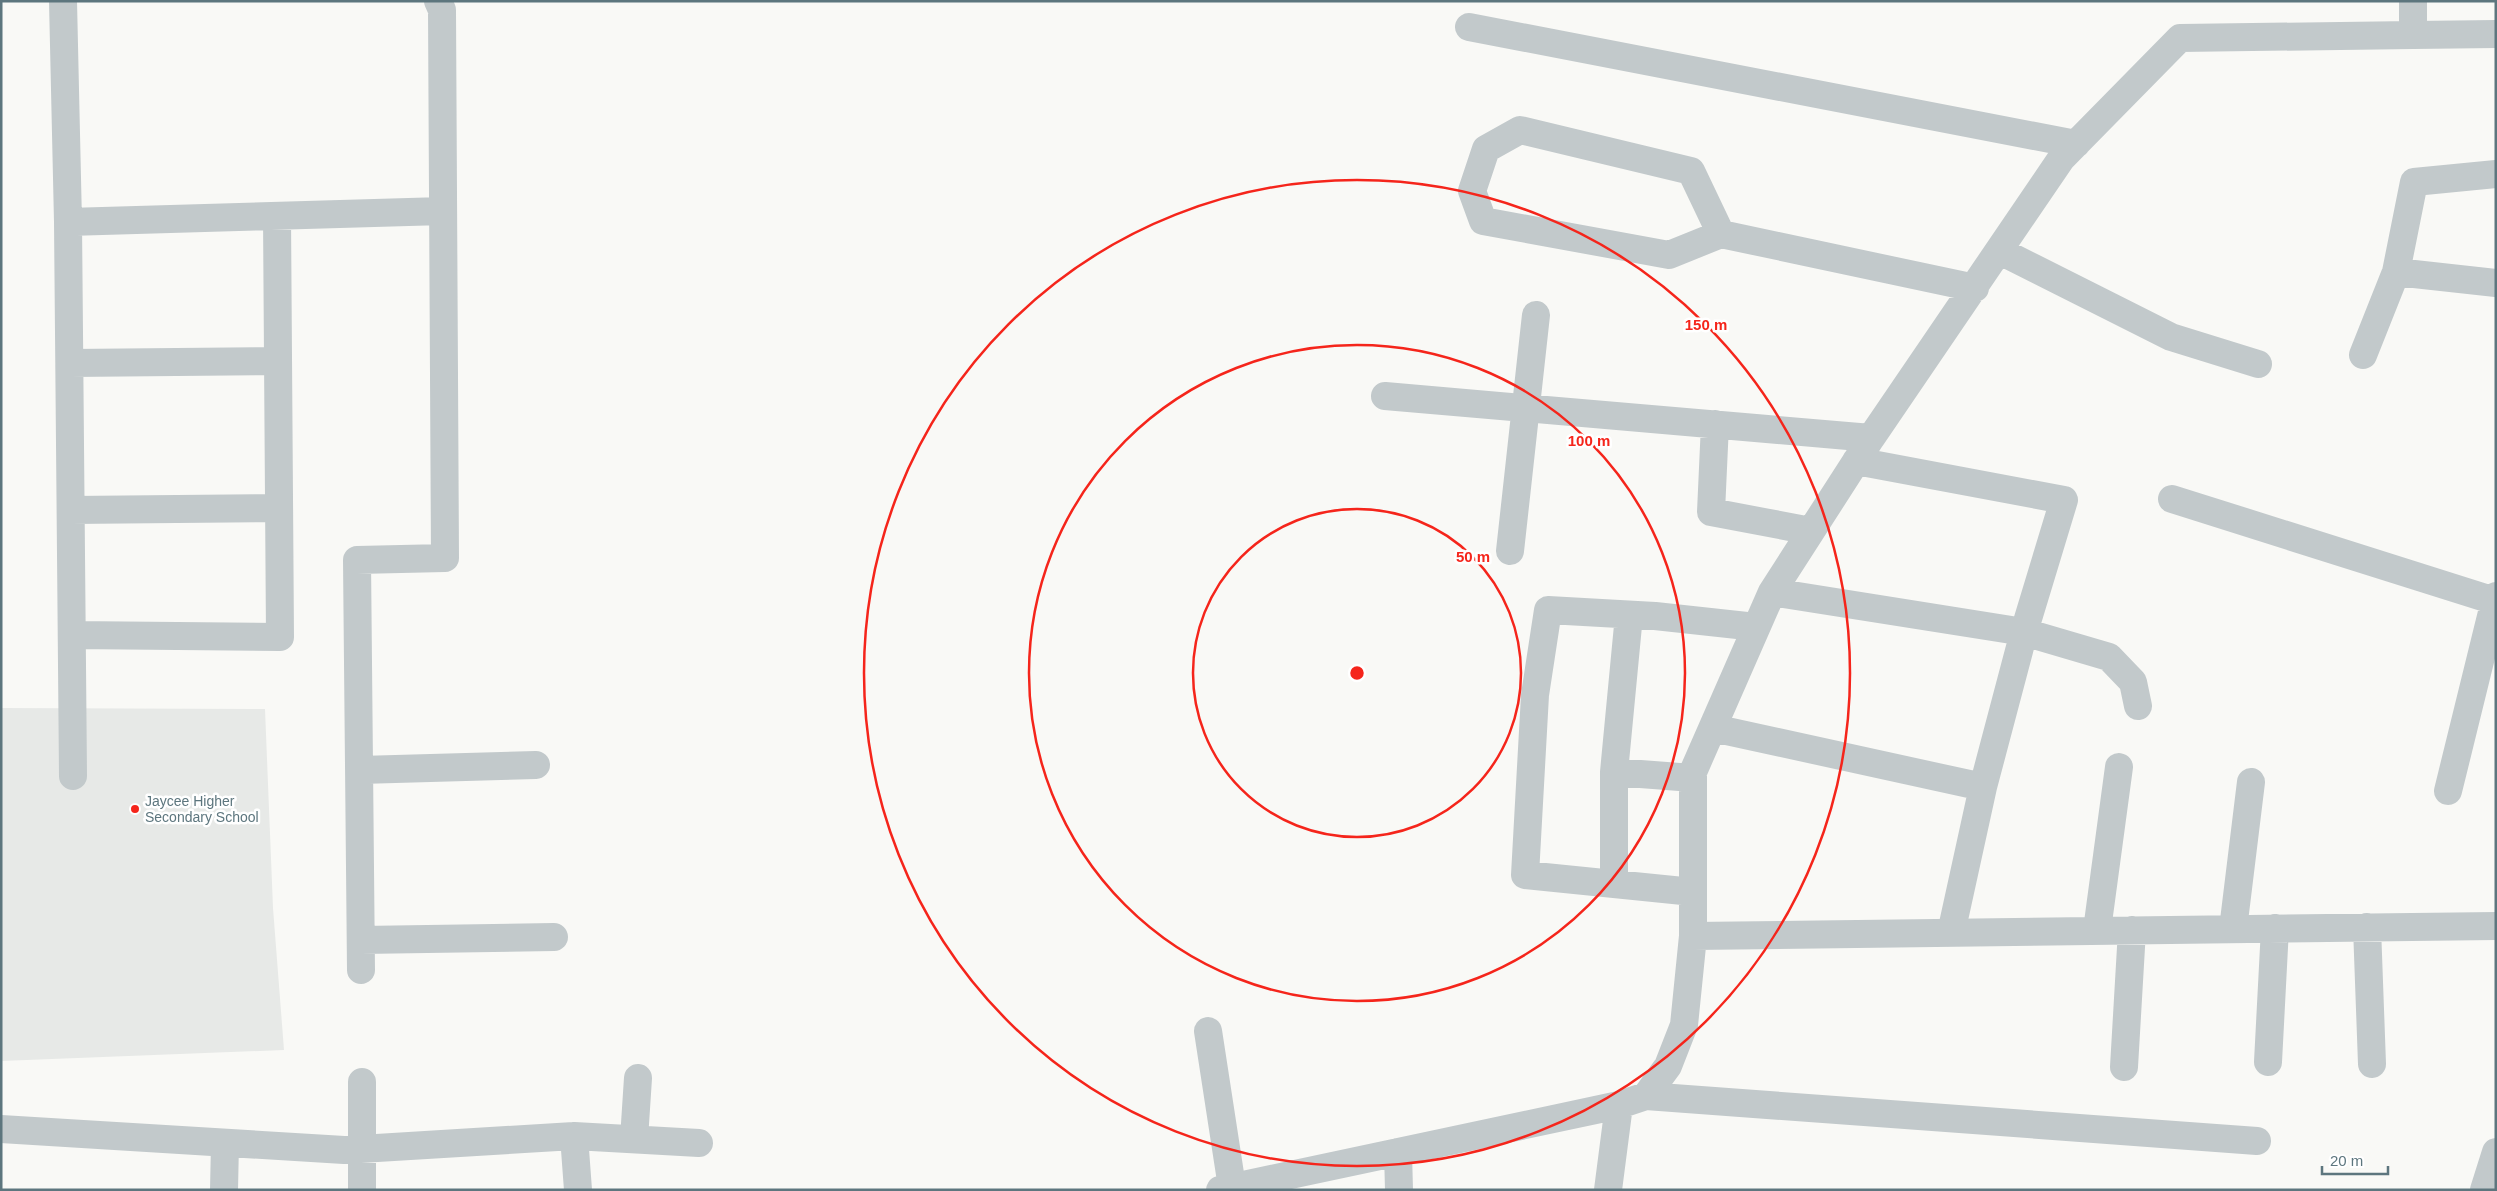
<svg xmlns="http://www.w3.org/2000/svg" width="2497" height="1191" font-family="Helvetica,sans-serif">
<rect width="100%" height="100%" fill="#f9f9f6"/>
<path fill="#e7e9e7" d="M 1,708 L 265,709 L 273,908 L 284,1050 L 1,1061 Z"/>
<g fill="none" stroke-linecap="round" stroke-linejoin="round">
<path stroke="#c2c9cb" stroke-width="28" d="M 63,1 L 68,222 L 443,211
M 1469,27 L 2076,144
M 2413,35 L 2496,34
M 68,222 L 73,776
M 1721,234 L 1691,171 L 1520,130 L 1486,149 L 1472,191 L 1483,221 L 1669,255 L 1721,234 L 1975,288
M 2000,251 L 2171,337 L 2258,364
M 2396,272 L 2496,283
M 2363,355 L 2396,272 L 2414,182 L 2496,174
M 70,363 L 278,361
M 1385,396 L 1871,438
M 1715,424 L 1711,512 L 1811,531
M 2172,499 L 2495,601
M 71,510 L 279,508
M 1510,551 L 1536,315
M 1772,592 L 2024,632 L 2109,657 L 2133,682 L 2138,706
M 72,635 L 280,637 L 277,216
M 1713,728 L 1983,787 L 2024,632 L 2064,500 L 1856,461
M 360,770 L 536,765
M 1614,772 L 1693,778
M 2448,791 L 2496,596
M 1614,884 L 1614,772 L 1629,615
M 1693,892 L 1525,875 L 1535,695 L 1548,610 L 1655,616 L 1756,627
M 2367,927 L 2372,1064
M 2233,929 L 2251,782
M 2097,930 L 2119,767
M 1951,933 L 1983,787
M 1693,936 L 2496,926
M 361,940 L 554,937
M 361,970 L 357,560 L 445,558 L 442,10 L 438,1
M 1208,1031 L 1232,1187
M 2268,1062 L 2275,928
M 2124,1067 L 2132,930
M 1646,1096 L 2257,1141
M 1,1129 L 344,1150 L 574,1136 L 699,1143
M 574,1136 L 578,1190
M 634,1139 L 638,1078
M 1398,1152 L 1399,1190
M 224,1190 L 225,1143
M 362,1190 L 362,1082
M 1220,1190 L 1619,1105
M 1608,1190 L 1619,1105 L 1646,1096 L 1668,1066 L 1684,1025 L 1693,936 L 1693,772 L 1772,592 L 1871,438 L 2061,159 L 2180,38 L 2413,35 L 2413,1
M 2484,1190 L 2496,1152"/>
</g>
<g fill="none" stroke="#f5251b" stroke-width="2.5">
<circle cx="1357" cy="673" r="164"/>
<circle cx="1357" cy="673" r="328"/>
<circle cx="1357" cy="673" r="493"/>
</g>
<circle fill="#f5251b" stroke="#fff" stroke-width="2" cx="135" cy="809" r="5"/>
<g text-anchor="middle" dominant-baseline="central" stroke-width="5" stroke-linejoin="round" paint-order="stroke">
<g font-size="14" fill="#5d767e" stroke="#fff" text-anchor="start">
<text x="145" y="801">Jaycee Higher<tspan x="145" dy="16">Secondary School</tspan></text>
</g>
</g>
<circle cx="1357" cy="673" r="8" fill="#f5251b" stroke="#fff" stroke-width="2.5"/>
<g font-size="15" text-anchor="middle" font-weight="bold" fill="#f5251b" stroke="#fff" stroke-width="5" stroke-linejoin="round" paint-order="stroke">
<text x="1706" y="330">150 m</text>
<text x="1589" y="446">100 m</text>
<text x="1473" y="562">50 m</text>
</g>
<rect width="2497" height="1191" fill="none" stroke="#5d767e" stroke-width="5"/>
<path d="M2322 1166v8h66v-8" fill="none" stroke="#5d767e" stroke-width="2.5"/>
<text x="2330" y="1166" font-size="15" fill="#5d767e" stroke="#ffffff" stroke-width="4" paint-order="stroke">20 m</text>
</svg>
